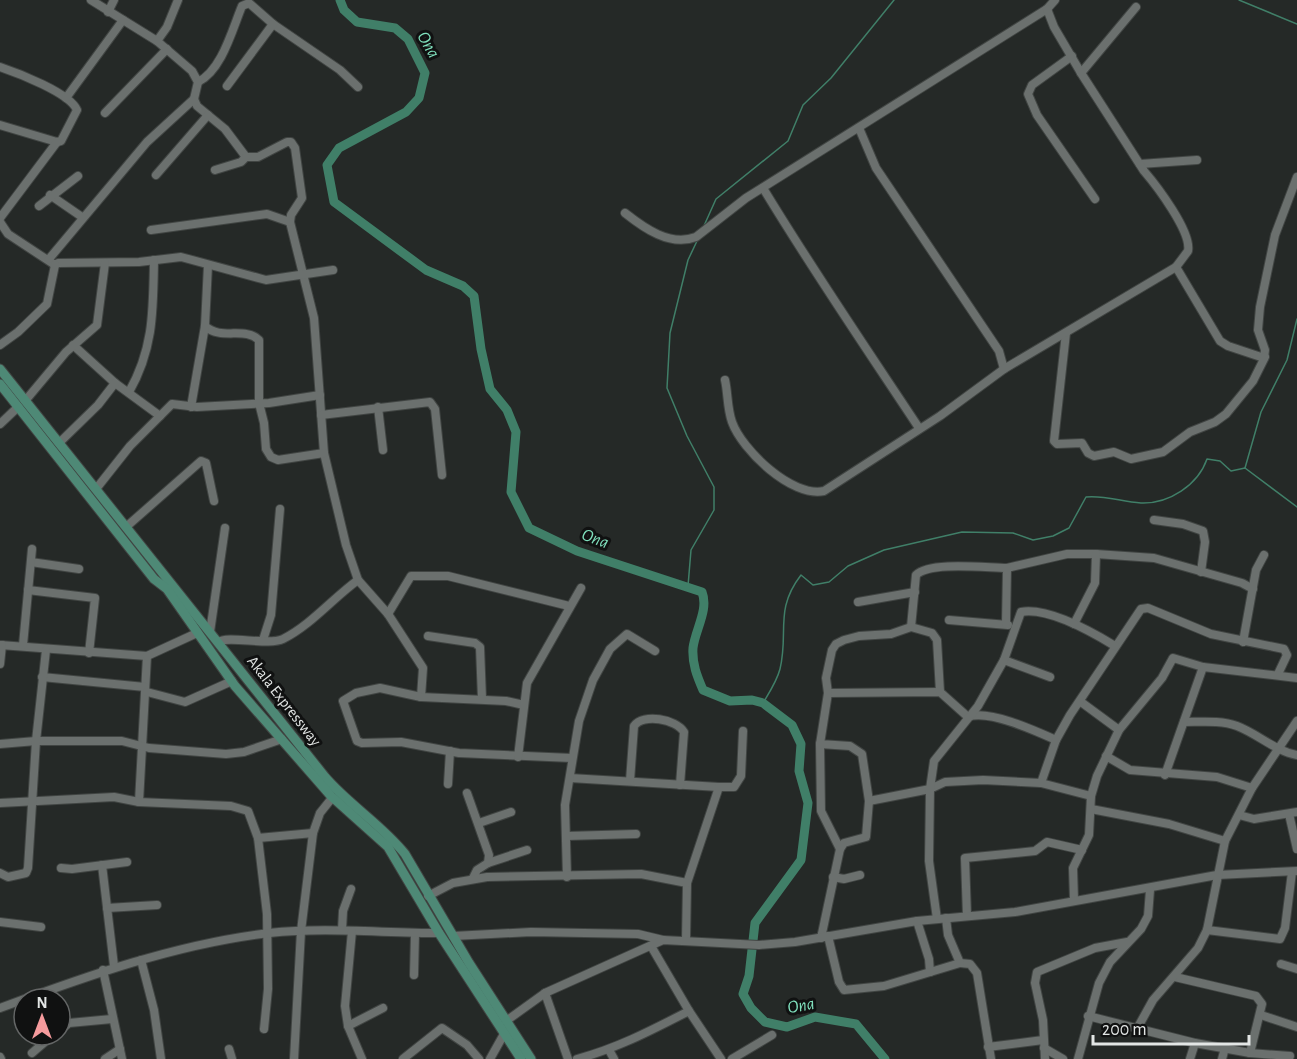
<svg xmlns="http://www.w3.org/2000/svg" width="1297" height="1059" font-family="'Alegreya Sans',sans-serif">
	<rect width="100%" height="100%" fill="#252927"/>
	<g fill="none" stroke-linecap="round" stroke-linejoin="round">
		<g stroke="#407f68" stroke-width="1.5">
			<path d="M1239 0 1297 24"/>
			<path d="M703 228 716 199 788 141 803 105 831 78 894 0"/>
			<path d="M1245 468 1261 412 1287 360 1297 319"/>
			<path d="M688 586 691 550 714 510V487L687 436 667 388 670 333 688 260 697 241"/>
			<path d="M763 703C769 693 777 681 780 669 789 632 774 610 801 575L813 585 829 582 848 566 884 550 962 532 1013 533 1033 540 1053 536 1069 528 1086 497C1105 495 1122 502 1141 503 1169 504 1198 485 1207 459L1220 461 1231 471 1245 468 1297 507"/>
		</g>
		<path stroke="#407f68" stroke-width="9" d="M340 0 344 10 357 22 395 28 408 39 425 73 419 98 406 112 339 148 327 165 334 202 426 270 463 286 474 296 481 349 490 389 507 410 516 432 511 492 529 528 577 551 702 592C709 610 695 630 693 648 692 664 697 676 703 690L730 701 752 700 763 703 792 725 801 744 799 771 808 803 801 860 755 923 749 976 743 994 751 1008 765 1022 787 1027 815 1017 856 1024 885 1059"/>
		<g stroke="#414543" stroke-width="10">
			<g id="minor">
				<path d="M108 12 114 0"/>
				<path d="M157 41 167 27 178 0"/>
				<path d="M1072 56 1032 85 1028 94 1037 115 1095 199"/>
				<path d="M0 67C18 73 70 93 77 110L61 141 57 142 0 125"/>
				<path d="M1081 73 1136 7"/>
				<path d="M198 82C222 70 232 30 242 6L249 3 273 24 340 70 358 87"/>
				<path d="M227 86 273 24"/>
				<path d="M66 98 123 20"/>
				<path d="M194 99 197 106 225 129 246 157H258L287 142H291L295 148 302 198 291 215 290 222 314 318 324 453 346 545 358 580 388 614 423 668 421 697"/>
				<path d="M105 113 167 49"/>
				<path d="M859 128 876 168 999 351 1004 369"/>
				<path d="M1140 164 1197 160"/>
				<path d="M215 170 241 162 246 157"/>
				<path d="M156 175 208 115"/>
				<path d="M763 188C812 269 866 348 919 428"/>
				<path d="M50 195 82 217"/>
				<path d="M39 206 78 176"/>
				<path d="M625 213C644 228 670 247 696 237L746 198 1047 9 1055 0"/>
				<path d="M0 218 57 142"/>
				<path d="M0 222 8 234 55 265 58 263 139 262 181 257 266 280 333 270"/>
				<path d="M151 230 267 214 290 222"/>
				<path d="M49 259 147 142 194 99 198 82 192 71 157 41 91 0"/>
				<path d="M1176 267 1220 341 1228 346 1264 358 1265 350 1258 330 1260 307 1275 235 1297 177"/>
				<path d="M205 326C221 341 245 326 259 340V403L264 423 266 449 271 457 278 460 324 453"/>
				<path d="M1066 333 1054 441 1057 444 1082 443 1088 453 1094 456 1114 452 1131 459 1163 452 1190 432 1215 422 1226 414 1253 381 1265 357"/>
				<path d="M0 345 18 332 47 304 55 265"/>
				<path d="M73 345 115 383 160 416"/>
				<path d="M725 380C728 393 727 408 732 422 742 450 792 498 824 491L940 416 1004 369 1176 267 1188 251C1192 232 1156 185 1144 171L1081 73 1054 27 1047 9"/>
				<path d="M129 392C154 348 153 310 154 260"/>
				<path d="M25 401 66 352 97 325 105 263"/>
				<path d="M191 407 205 326 208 265"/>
				<path d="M378 407 383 450"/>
				<path d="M321 415 430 402 435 409 442 475"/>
				<path d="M0 424 18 407"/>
				<path d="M59 443 98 405 115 383"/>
				<path d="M96 489 130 446 172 404 197 407 269 403 320 395"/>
				<path d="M1154 520 1183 524 1203 531 1205 542 1201 572"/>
				<path d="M126 527 201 461 206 463 214 501"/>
				<path d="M31 562 79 569"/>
				<path d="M1007 568 1067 554H1096L1154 558 1242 583 1253 589"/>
				<path d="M28 590 95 598 89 653"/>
				<path d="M858 602 915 592"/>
				<path d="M388 614 411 576H448L569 606"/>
				<path d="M949 620 1008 625"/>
				<path d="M1074 624 1095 583 1096 554"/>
				<path d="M911 627 916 575C930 561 987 568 1007 568L1006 624"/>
				<path d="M210 632 225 528"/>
				<path d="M428 636 475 643 480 647 482 699"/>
				<path d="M263 640 271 615 280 509"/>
				<path d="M219 642C227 635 269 646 283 639 311 625 333 598 358 580"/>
				<path d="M1243 642 1256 570 1264 555"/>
				<path d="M0 645 147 656 139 802"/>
				<path d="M23 645 32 549"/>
				<path d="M147 656 197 633"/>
				<path d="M1004 660 1050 677"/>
				<path d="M0 664 2 645"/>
				<path d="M42 677 145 687"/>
				<path d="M147 692 185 702 232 681"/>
				<path d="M828 693 940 692 968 717C988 709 1036 731 1056 740"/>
				<path d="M1081 702 1119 730"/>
				<path d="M524 705 506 701 421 697 380 688 356 693 343 701 357 741 362 743 401 742 459 753 572 758"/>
				<path d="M1184 722C1201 722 1221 720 1237 726 1258 734 1275 751 1297 755"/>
				<path d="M0 744 36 741H122L149 748 226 754 244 752 282 739"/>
				<path d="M820 744 821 811 840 849"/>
				<path d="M1106 756 1130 770 1217 777 1252 788"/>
				<path d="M518 757 527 683 581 588"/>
				<path d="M1165 775 1203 667"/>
				<path d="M570 778 719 787 687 883 686 940"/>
				<path d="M630 781 634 726C643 713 676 719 684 732L680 785"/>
				<path d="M1041 783 1056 740 1070 715 1141 609 1148 608 1211 634 1284 649 1287 655 1278 674"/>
				<path d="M448 784 450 751"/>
				<path d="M719 787H734L741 776 743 731"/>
				<path d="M467 793 489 855 488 863 477 870 473 878"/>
				<path d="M869 801 930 789 945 782 983 780 1041 783 1091 796"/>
				<path d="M0 803 114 797 139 802 231 806 248 811 258 838 267 914 268 989 264 1029"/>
				<path d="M1091 809 1169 824 1225 841"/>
				<path d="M1289 814 1297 849"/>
				<path d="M1239 815 1254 819 1297 812"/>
				<path d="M479 823 511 812"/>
				<path d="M313 833 320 813 332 798"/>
				<path d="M566 836 636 834"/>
				<path d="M258 838 313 833 301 931 294 1059"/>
				<path d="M488 863 527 850"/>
				<path d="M102 865 114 966"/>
				<path d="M61 868 72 869 127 862"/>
				<path d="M0 873 8 877 26 873 28 868 36 741 46 650"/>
				<path d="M567 877 565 805 579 721 593 680 610 649 627 634 655 651"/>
				<path d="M833 877 844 879 860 875"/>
				<path d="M428 896 453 883 487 877 641 874 687 883"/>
				<path d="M1074 900 1073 868 1089 835 1091 796 1097 776 1119 730 1162 678 1173 658 1203 667 1297 678"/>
				<path d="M107 908 157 905"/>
				<path d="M967 916 965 858 1035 851 1047 842 1082 850"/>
				<path d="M946 918 948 935 960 963 970 964 977 973 991 1059"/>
				<path d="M937 919 929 861 930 789 934 761 978 706 1004 660 1021 612C1048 607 1092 632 1115 646"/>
				<path d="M917 921 929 959 930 972"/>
				<path d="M0 922 41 927"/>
				<path d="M342 930 343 911 351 889"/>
				<path d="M1207 930 1280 939 1285 928 1292 872"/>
				<path d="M453 936 531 932 638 934 663 940"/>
				<path d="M828 936 839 982 844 990 884 986 960 963"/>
				<path d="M821 938 840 849 844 843 866 837 869 801 862 754 850 746 820 744 828 693 826 678 832 650 836 644 844 640 859 636 891 634 911 627 932 633 937 640 940 692"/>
				<path d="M651 946 689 1011 721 1059"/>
				<path d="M141 960 154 1010 161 1059"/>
				<path d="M1281 964 1297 969"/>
				<path d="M103 970 122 1059"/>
				<path d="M414 975 415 933"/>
				<path d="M545 993 568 1059"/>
				<path d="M0 1008C87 976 176 944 269 933 325 927 382 933 439 933"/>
				<path d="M1261 1015 1297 1027"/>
				<path d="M1088 1016 1195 1043 1250 1053 1262 1004 1256 996 1175 977"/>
				<path d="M506 1021 545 993 663 940 759 945 795 942 917 921 1015 912 1217 875 1297 871"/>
				<path d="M348 1026 345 1006 352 931"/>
				<path d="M1138 1027 1153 1000 1198 948 1207 930 1225 841 1252 788 1297 721"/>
				<path d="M60 1030 69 1023 112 1019"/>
				<path d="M988 1047 1043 1040"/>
				<path d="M1044 1048 1063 1059"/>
				<path d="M229 1049 232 1059"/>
				<path d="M609 1050 614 1059"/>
				<path d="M32 1053 53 1035"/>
				<path d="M1250 1053 1290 1056"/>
				<path d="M0 1057 1 1059"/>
				<path d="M105 1059 120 1049"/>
				<path d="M362 1059 348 1026 383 1008"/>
				<path d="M403 1059 442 1028 467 1045 479 1059"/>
				<path d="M490 1059 504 1034"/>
				<path d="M577 1059C618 1048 652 1030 689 1011"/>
				<path d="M732 1059 772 1035"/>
				<path d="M1045 1059 1043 1020 1035 983 1037 972 1095 948 1127 942"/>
				<path d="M1078 1059 1099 983 1110 962 1141 929 1148 916 1150 890"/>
				<path d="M1190 1059 1195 1043"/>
				<path d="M1222 1059 1225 1048"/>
			</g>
		</g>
		<g stroke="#414543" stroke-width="11">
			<g id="major">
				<path d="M0 369 325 777C349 805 382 825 405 854L469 963 531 1059"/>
				<path d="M0 384 154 579 167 589 235 686 331 796 388 847 439 933 521 1059"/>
			</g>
		</g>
		<use href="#minor" stroke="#6b706e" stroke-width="8"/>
		<use href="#major" stroke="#4e8976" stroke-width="9"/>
	</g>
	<g text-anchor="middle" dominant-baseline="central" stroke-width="6" stroke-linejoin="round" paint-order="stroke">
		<g font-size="16" fill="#e3e6e5" stroke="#101111">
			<text transform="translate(284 701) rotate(52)">Akala Expressway</text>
		</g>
		<g font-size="18" font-style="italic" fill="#7fdfbc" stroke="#101111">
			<text transform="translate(428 45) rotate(60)">Ona</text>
			<text transform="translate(595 539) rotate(20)">Ona</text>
			<text transform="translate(801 1006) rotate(-10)">Ona</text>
		</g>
	</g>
	<g transform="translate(42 1017)"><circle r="28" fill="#101111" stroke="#646666" stroke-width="1.5"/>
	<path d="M0-4.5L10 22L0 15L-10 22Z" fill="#f59b9d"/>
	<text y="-9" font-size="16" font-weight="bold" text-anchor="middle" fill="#e3e6e5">N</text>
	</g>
	<path d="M1093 1035v9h156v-9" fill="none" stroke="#e3e6e5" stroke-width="3"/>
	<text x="1102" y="1035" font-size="18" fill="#e3e6e5" stroke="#101111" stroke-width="4.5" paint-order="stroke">200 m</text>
</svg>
